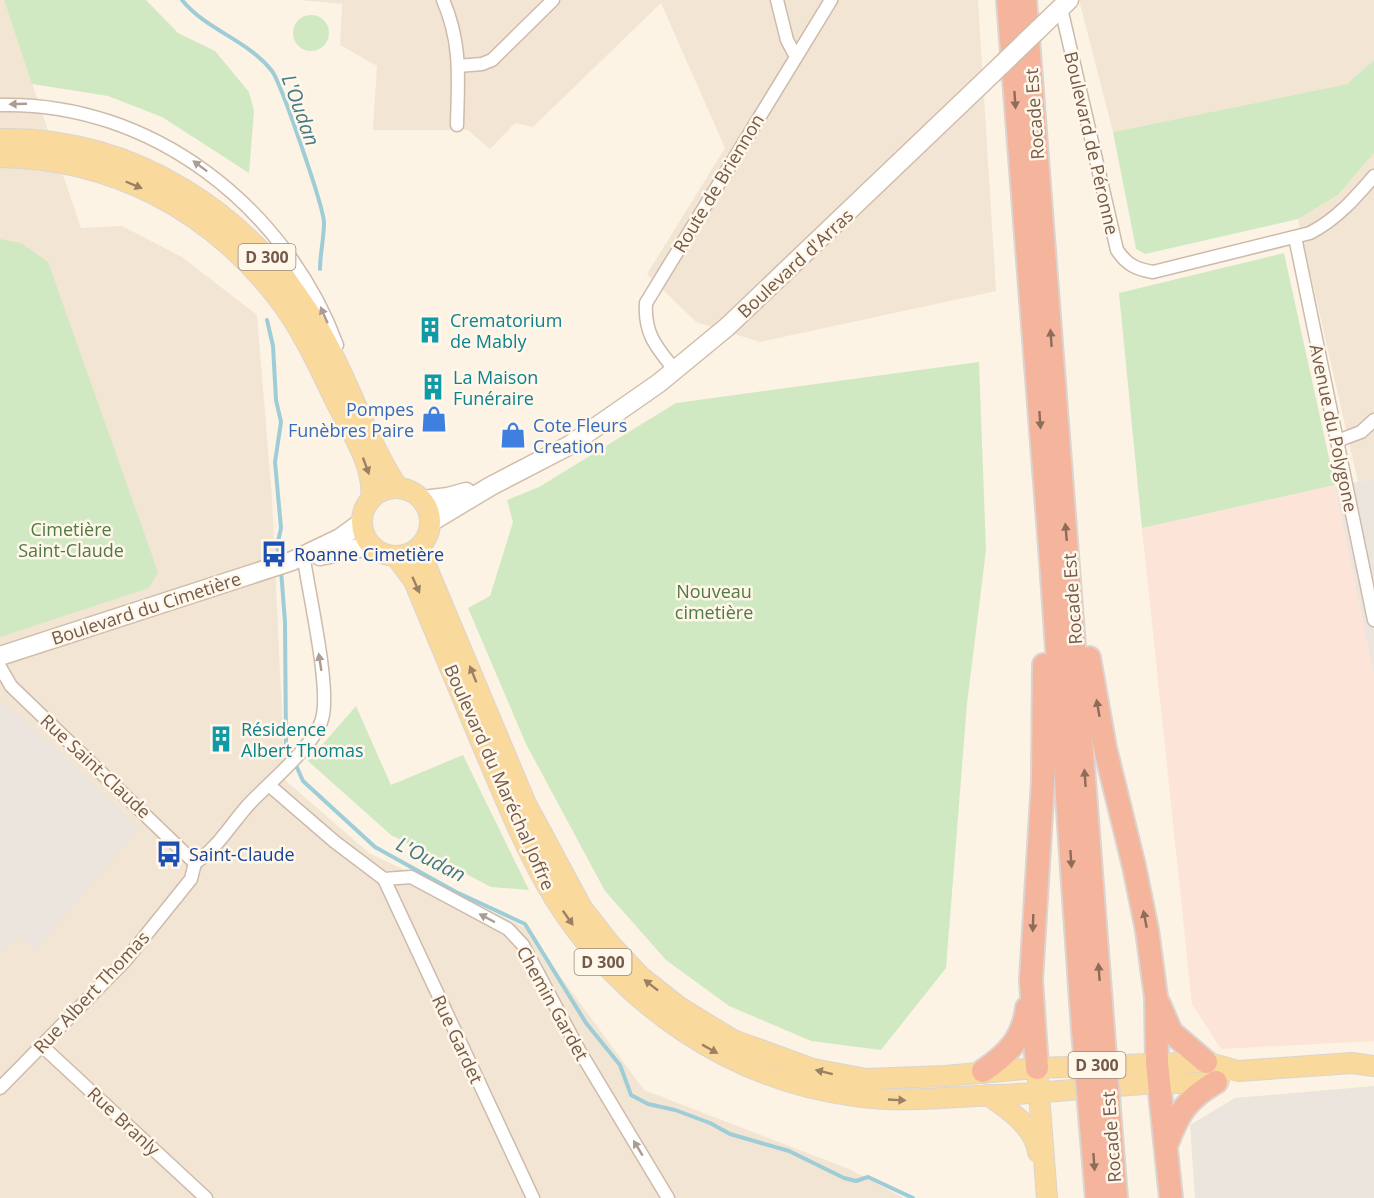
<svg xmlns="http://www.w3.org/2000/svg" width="1374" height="1198" font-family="'Open Sans',sans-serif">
	<rect width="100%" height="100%" fill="#fcf3e4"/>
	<g fill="#f3e5d3">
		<path d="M0 0H4L81 228 122 226 182 257 257 315 272 498 285 780 369 853 524 927 644 1090 849 1169 904 1198H0Z"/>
		<path d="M299 0H978L996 291 760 342 696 322 647 274 725 148 661 3 533 127 515 123 490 149 468 130H373L377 66 340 45 342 4Z"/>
		<path d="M1079 0H1374V60L1347 84 1113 132Z"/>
		<path d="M1374 153V479L1358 482 1298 219 1338 195Z"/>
	</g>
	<path fill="#fce4d8" d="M1335 485 1374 676V1041L1221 1049 1192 1004 1142 528Z"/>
	<g fill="#ece5de">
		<path d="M1374 479V676L1335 486Z"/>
		<path d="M0 701 19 715 139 827 36 950 21 936 0 951Z"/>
		<path d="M1374 1086V1198H1195L1190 1125 1235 1098Z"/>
	</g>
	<g fill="#d1e9c3">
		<path d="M4 0H146L178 33 215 51 249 92 254 111 249 173 162 117 108 96 32 84Z"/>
		<circle cx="311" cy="33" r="18"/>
		<path d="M1374 60V153L1338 195 1298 219 1145 254 1136 249 1113 132 1347 84Z"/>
		<path d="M0 239 21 243 48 262 158 572 149 588 0 637Z"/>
		<path d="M1284 253 1335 485 1142 528 1119 293Z"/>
		<path d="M979 362 986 550 967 704 946 968 881 1050 811 1041 729 1006 666 960 605 891 526 744 468 608 490 596 513 522 507 500 539 487 676 403Z"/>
		<path d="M356 706 391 785 463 755 529 890 491 887 391 835 308 761Z"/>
	</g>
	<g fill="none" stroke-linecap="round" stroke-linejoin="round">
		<g stroke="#9fcdd7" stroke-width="4">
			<path d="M182 0C206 30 248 40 272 71 281 83 324 208 324 223 324 238 320 254 320 269"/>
			<path d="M267 320 273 346 276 400 281 422 275 462 281 528 277 546 279 560"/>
			<path d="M281 570 285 622 286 744 292 756"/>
			<path d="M295 763 303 781 375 847 456 892 525 924 586 1023 620 1065 631 1095 648 1104 675 1110 710 1123 730 1134 789 1151 844 1178 856 1181 868 1177 913 1198"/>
		</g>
		<g stroke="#cdbbab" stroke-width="15">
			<g id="street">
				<path d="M443 0C462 44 458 79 457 125"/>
				<path d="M777 0 787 40 795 55"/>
				<path d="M1061 8 1117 250C1127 265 1136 269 1153 272L1310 233C1337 219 1355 198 1374 176"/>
				<path d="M458 66 482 64 492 60 553 0"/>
				<path d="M0 105C151 101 286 207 337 345"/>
				<path d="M1295 237 1374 620"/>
				<path d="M674 369C656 347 644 333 646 303L831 0"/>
				<path d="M1337 441 1361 432 1374 420"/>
				<path d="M0 667 11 686 195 863"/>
				<path d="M270 786 335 842 384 879 411 877 508 929 523 945 579 1050 668 1198"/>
				<path d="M195 863C218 848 232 822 251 802 270 782 315 745 322 719 331 689 309 595 304 559"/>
				<path d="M384 879 533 1198"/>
				<path d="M41 1045 206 1198"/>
				<path d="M0 1088 125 961 191 879 195 863"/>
			</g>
		</g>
		<g stroke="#d2bdab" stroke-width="21">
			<g id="secondary">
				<path d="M1047 21 1069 0"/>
				<path d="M423 500 448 497 466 492"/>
				<path d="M431 522 491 486 570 445 659 383 727 327 993 73"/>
				<path d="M320 556 364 547 374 548"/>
				<path d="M0 656 292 561 340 538 362 522"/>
			</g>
		</g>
		<g stroke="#dbd4d0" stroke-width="22">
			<g id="primary">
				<path d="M0 139C135 136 253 215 319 329 349 380 366 439 398 488"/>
				<path d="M0 157C113 159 209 209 278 298 302 329 319 367 336 402 350 430 375 466 371 499"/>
				<circle cx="396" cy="522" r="34"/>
				<path d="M419 549 526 804 582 908 610 944 641 977 679 1007 733 1040 813 1069 866 1079 945 1076 1037 1068 1206 1062 1238 1071 1352 1063 1374 1066"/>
				<path d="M396 557 414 581C436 635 459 688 481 742 504 795 525 850 555 899 622 1005 731 1080 855 1096 903 1103 949 1097 997 1095 1051 1093 1105 1086 1160 1083 1178 1082 1202 1086 1219 1080"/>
				<path d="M1038 1081 1047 1198"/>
				<path d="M988 1095C1008 1109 1034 1126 1038 1152"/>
			</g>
		</g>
		<g stroke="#dbd4d0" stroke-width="26">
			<g id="highway">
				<path d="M1008 0 1051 560 1083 1030"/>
				<path d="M1025 0 1103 1031"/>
				<path d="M1089 658 1105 748 1134 866 1147 930 1156 997 1157 1063 1171 1198"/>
				<path d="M1159 1004 1171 1032 1206 1062"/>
				<path d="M1037 1068 1031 980 1043 781 1044 665"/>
				<path d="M983 1071C1008 1054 1023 1039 1027 1008"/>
				<path d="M1110 1123 1116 1198"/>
				<path d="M1091 1126 1097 1198"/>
				<path d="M1167 1143C1179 1112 1187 1099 1216 1082"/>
			</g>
		</g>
		<use href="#street" stroke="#fff" stroke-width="12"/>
		<use href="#secondary" stroke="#fff" stroke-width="18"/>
		<use href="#primary" stroke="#fad99d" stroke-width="20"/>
		<use href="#highway" stroke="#f5b59c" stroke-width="22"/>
		<g stroke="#d2bdab" stroke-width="21" stroke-linecap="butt">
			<path id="secondary-bridge" d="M993 73 1047 21"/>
		</g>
		<g stroke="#dbd4d0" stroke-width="26" stroke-linecap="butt">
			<g id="highway-bridge">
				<path d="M1083 1030 1091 1126"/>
				<path d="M1103 1031 1110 1123"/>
			</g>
		</g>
		<use href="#secondary-bridge" stroke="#fff" stroke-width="18"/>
		<use href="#highway-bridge" stroke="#f5b59c" stroke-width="22"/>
	</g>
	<defs><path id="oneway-solid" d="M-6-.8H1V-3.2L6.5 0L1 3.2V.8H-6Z" transform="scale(1.5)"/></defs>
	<g fill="#8e6c5a">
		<use href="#oneway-solid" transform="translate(1015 100) rotate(86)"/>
		<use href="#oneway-solid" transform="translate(1051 338) rotate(-94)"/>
		<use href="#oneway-solid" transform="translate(1040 420) rotate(86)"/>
		<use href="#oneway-solid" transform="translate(1066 532) rotate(-95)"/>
		<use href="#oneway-solid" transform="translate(1098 708) rotate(-100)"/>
		<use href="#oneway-solid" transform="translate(1085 778) rotate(-94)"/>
		<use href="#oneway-solid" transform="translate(1071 859) rotate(86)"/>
		<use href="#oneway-solid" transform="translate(1145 919) rotate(-101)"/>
		<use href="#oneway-solid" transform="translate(1033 923) rotate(92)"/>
		<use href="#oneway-solid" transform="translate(1099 972) rotate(-94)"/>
		<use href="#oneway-solid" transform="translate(1094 1162) rotate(86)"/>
	</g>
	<g fill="#ac9c92">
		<use href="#oneway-solid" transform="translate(18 104) rotate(178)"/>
		<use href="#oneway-solid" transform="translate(200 166) rotate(-143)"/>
		<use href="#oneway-solid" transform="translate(324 315) rotate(-114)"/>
		<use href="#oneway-solid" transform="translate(320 662) rotate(-99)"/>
		<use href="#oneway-solid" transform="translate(487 918) rotate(-152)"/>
		<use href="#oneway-solid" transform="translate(638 1148) rotate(-121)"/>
	</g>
	<g fill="#9c8063">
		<use href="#oneway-solid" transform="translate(134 185) rotate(23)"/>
		<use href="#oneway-solid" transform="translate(366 466) rotate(70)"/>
		<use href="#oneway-solid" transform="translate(416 585) rotate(66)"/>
		<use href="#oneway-solid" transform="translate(473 674) rotate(-112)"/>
		<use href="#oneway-solid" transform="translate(568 918) rotate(55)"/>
		<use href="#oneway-solid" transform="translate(651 985) rotate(-142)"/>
		<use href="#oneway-solid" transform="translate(710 1049) rotate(29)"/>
		<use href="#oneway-solid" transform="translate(824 1072) rotate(-166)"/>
		<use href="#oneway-solid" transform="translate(897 1100) rotate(3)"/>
	</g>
	<defs>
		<g id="building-bare" transform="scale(2.07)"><path d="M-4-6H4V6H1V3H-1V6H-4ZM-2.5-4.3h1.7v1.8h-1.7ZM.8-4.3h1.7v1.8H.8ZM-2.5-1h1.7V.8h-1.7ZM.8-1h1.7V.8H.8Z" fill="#0f9aa8" stroke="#fff7ea" stroke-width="2.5" paint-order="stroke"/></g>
		<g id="shop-bare" transform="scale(2.07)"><path d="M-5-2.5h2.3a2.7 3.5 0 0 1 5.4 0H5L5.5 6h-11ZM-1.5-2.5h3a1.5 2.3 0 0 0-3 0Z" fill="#3f7fe0" stroke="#fff7ea" stroke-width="2.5" paint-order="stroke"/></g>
		<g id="bus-bare" transform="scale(2.07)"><path d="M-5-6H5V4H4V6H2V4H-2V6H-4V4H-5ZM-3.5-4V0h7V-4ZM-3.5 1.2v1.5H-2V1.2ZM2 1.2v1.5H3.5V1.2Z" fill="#1a4fb4" stroke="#fff7ea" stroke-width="2.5" paint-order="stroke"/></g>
	</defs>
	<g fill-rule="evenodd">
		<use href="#building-bare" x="430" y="330"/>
		<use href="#building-bare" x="433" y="387"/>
		<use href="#shop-bare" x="434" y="419"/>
		<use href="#shop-bare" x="513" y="435"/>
		<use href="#bus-bare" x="274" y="554"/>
		<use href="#building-bare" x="221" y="739"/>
		<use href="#bus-bare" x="169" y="854"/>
	</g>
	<g text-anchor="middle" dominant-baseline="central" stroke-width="5" stroke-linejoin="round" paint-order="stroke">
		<g fill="#fff7ea" stroke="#9e897a" stroke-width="1.5">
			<rect x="238.5" y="244" width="57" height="26" rx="4.5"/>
			<rect x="574.5" y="949" width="57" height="26" rx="4.5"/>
			<rect x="1068.5" y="1052" width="57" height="26" rx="4.5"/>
		</g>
		<g font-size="16" font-weight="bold" fill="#745a4a">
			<text x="267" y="257">D 300</text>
			<text x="603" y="962">D 300</text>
			<text x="1097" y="1065">D 300</text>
		</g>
		<g font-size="18" fill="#745a4a" stroke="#fff7ea">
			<text transform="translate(1034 114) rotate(-94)">Rocade Est</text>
			<text transform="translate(1092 143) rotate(77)">Boulevard de Péronne</text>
			<text transform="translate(718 183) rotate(-59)">Route de Briennon</text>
			<text transform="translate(795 263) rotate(-43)">Boulevard d'Arras</text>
			<text transform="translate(1334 428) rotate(78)">Avenue du Polygone</text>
			<text transform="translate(1072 599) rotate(-94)">Rocade Est</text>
			<text transform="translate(146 608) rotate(-18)">Boulevard du Cimetière</text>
			<text transform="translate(96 766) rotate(43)">Rue Saint-Claude</text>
			<text transform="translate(500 777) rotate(66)">Boulevard du Maréchal Joffre</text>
			<text transform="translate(91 992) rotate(-47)">Rue Albert Thomas</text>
			<text transform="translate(553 1003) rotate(61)">Chemin Gardet</text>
			<text transform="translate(458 1039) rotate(65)">Rue Gardet</text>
			<text transform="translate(124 1121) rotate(43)">Rue Branly</text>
			<text transform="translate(1111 1137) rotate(-94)">Rocade Est</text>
		</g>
		<g font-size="18" fill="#0d838f" stroke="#fff7ea" text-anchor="start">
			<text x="450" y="320">Crematorium<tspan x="450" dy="21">de Mably</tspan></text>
			<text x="453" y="377">La Maison<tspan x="453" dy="21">Funéraire</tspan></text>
			<text x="241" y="729">Résidence<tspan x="241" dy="21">Albert Thomas</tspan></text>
		</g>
		<g font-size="18" fill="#366cbe" stroke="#fff7ea" text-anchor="end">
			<text x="414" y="409">Pompes<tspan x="414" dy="21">Funèbres Paire</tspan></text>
			<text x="533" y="425" text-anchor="start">Cote Fleurs<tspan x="533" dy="21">Creation</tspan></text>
		</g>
		<g font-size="18" fill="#517a42" stroke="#fff7ea">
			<text x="71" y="529">Cimetière<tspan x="71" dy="21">Saint-Claude</tspan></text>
			<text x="714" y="591">Nouveau<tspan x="714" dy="21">cimetière</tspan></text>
		</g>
		<g font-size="18" fill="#164399" stroke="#fff7ea" text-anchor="start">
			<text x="294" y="554">Roanne Cimetière</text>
			<text x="189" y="854">Saint-Claude</text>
		</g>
		<g font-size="20" font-style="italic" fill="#447a87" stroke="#fff7ea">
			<text transform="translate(301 110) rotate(70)">L'Oudan</text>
			<text transform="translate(431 859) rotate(27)">L'Oudan</text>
		</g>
	</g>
</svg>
